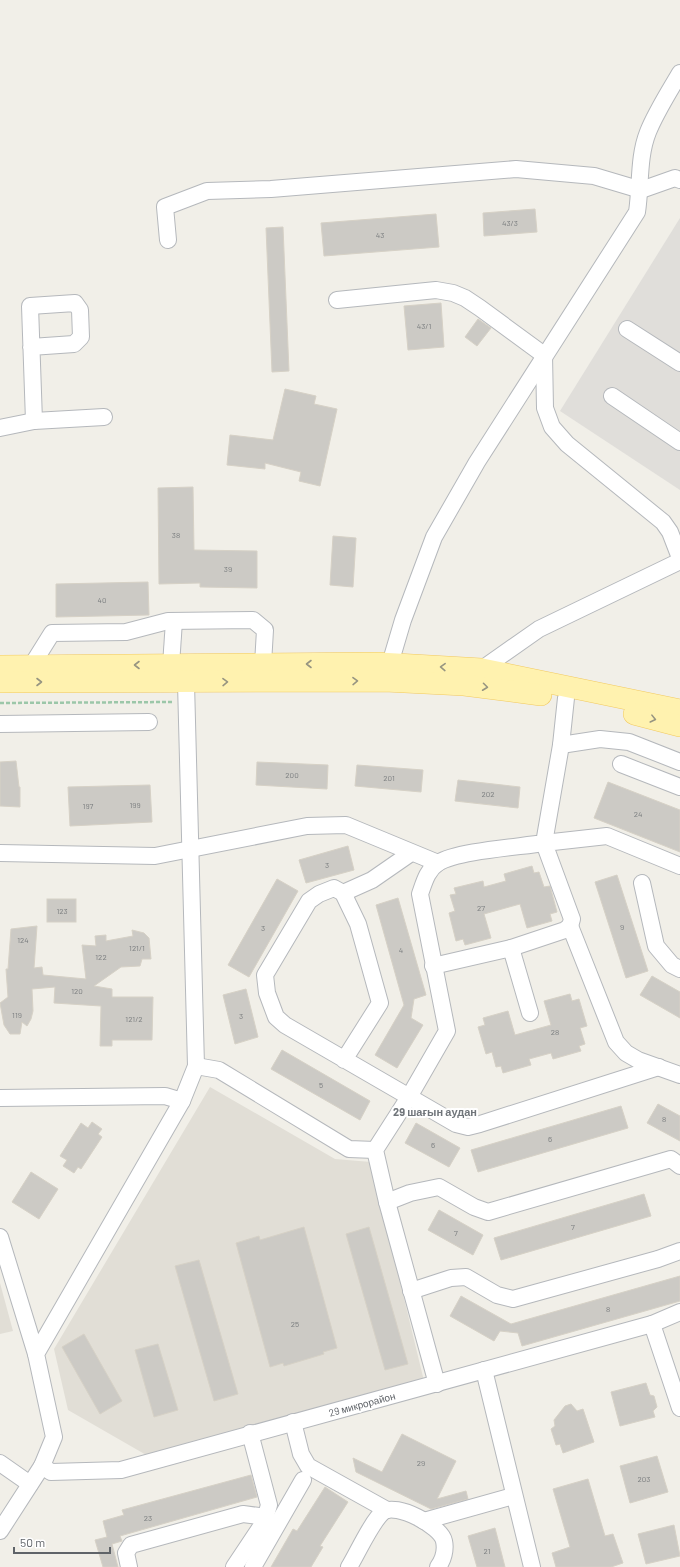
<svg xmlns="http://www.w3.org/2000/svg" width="680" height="1567" font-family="Barlow,sans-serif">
	<rect width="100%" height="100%" fill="#f1efe8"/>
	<path fill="#e0deda" d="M680 218V490L560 411Z"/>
	<g fill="#e1ded6">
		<path d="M210 1087 335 1159 371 1162 424 1381 148 1456 68 1410 54 1349Z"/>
		<path d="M0 1283 13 1331 0 1334Z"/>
	</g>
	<g fill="#cccac5" stroke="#d6d1c6">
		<path d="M535 209 537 232 484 236 483 213Z"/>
		<path d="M436 214 439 247 324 256 321 223Z"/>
		<path d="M283 227 289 371 272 372 266 228Z"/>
		<path d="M441 303 444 347 408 350 404 306Z"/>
		<path d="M478 319 491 328 477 346 465 337Z"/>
		<path d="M285 389 316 396 314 404 337 409 320 486 299 481 301 472 265 463V469L227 465 230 435 273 440Z"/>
		<path d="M193 487 194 550 257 551V588L200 587V583L159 584 158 488Z"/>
		<path d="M333 536 356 538 353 587 330 585Z"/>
		<path d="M148 582 149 615 56 617V584Z"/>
		<path d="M16 761 19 787H20V807L0 806V762Z"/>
		<path d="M257 762 328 765 327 789 256 785Z"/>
		<path d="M357 765 423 770 421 792 355 786Z"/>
		<path d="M458 780 520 787 518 808 455 801Z"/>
		<path d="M608 782 680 810V852L594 818Z"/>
		<path d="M150 785 152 822 70 826 68 787Z"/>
		<path d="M348 846 354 870 306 883 299 860Z"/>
		<path d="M532 866 534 873 539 872 544 887 550 886 557 912 550 914 552 921 527 928 520 904 484 914 491 938 465 945 463 939 456 941 449 913 455 911 450 895 456 894 454 888 483 881 484 887 506 881 504 874Z"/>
		<path d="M617 875 648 971 626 978 595 882Z"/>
		<path d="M277 879 298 891 249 977 228 965Z"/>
		<path d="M398 898 426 995 414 999 411 1018 423 1025 397 1068 375 1055 404 1005 376 905Z"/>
		<rect x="47" y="899" width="29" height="23"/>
		<path d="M37 926 34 968 42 967 43 975 86 979 82 945 96 946 95 936 106 935V941L133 936 132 930 144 933 149 938 151 959H142L140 966 121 967 94 986 112 989V997H153L152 1040H112V1046H100L101 1006 54 1003 55 987 32 989 33 1011 31 1019 27 1026 22 1022 20 1034H10L4 1025 0 1003 8 997 6 969H8L11 929Z"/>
		<path d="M652 976 680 992V1018L640 995Z"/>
		<path d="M246 989 258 1037 235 1044 223 995Z"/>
		<path d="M570 994 572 1001 579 999 587 1026 580 1028 585 1044 579 1046 581 1051 553 1059 551 1053 529 1059 531 1065 503 1073 501 1066 496 1067 492 1052 486 1054 478 1027 485 1025 483 1018 508 1011 515 1035 551 1025 544 1001Z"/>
		<path d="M282 1050 370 1101 360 1120 271 1069Z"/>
		<path d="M658 1104 680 1116V1141L647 1123Z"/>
		<path d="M621 1106 628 1128 478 1172 471 1150Z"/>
		<path d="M92 1122 102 1129 98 1134 102 1137 81 1169 78 1167 74 1173 63 1166 67 1160 60 1156 81 1123 88 1128Z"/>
		<path d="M416 1123 460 1148 449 1167 405 1143Z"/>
		<path d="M31 1172 58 1189 39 1219 12 1202Z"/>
		<path d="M644 1194 651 1216 501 1260 494 1238Z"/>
		<path d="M439 1210 483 1235 473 1255 428 1230Z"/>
		<path d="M304 1227 337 1348 323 1352 324 1354 284 1366 283 1363 270 1367 236 1243 259 1236 260 1240Z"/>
		<path d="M369 1227 408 1364 385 1370 346 1234Z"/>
		<path d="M199 1260 238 1394 214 1401 175 1266Z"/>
		<path d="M680 1276V1301L522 1346 518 1333 500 1331 494 1341 450 1316 461 1296 511 1324Z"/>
		<path d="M84 1334 122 1401 100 1414 62 1347Z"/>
		<path d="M158 1344 178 1410 154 1417 135 1350Z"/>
		<path d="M646 1383 650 1395 654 1396 657 1407 653 1411 655 1417 620 1426 611 1392Z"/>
		<path d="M571 1404 577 1411 583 1409 594 1442 563 1453 560 1444 556 1445 551 1429 555 1426 554 1420 565 1406Z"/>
		<path d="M402 1434 456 1461 437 1499 466 1491 468 1499 431 1509 356 1472 353 1458 382 1472Z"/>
		<path d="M657 1456 668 1492 630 1503 620 1466Z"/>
		<path d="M251 1475 257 1497 120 1536 122 1541 112 1544 118 1567H103L95 1540 107 1537 103 1521 124 1515 122 1510Z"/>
		<path d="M588 1479 605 1536 613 1534 623 1563 611 1567H556L552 1553 570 1547 553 1489Z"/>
		<path d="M325 1487 348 1502 320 1546 323 1547 311 1567H271L293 1529 297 1531Z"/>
		<path d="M674 1525 680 1556 646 1564 638 1534Z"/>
		<path d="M495 1528 505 1567H477L468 1536Z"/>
	</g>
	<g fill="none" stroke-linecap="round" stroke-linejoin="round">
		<g stroke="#b5b8bc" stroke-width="18">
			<g id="minor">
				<path d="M168 240 165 207 207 191 271 189 516 169 594 176 641 190 675 178 680 180"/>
				<path d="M337 300 436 290 453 293 465 298 480 308 544 355 545 408 552 427 567 444 663 522 670 532 680 558"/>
				<path d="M627 329 680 363"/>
				<path d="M31 347 74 344 81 337 80 310 75 303 30 306 34 421"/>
				<path d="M612 396 680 442"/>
				<path d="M0 428 34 421 104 417"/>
				<path d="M32 665 52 633 126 632 168 621 253 620 265 630 263 664"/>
				<path d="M171 665 174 621"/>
				<path d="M482 669 539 629 680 561"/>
				<path d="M387 674 403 620 434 537 477 462 637 212C641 186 638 157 648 132 656 112 669 92 680 73"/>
				<path d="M0 724 149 722"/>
				<path d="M561 745 600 739 629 742 680 762"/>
				<path d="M621 764 680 787"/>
				<path d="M0 853 155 856 307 826 346 825 438 863"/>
				<path d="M642 883 656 946 672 965 680 969"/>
				<path d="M343 893 372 880 411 853"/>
				<path d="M570 926 616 1042 626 1053 638 1060 680 1075"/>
				<path d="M511 948 565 930 570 926 572 919 544 843 607 836 680 866"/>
				<path d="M433 966 511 948 530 1013"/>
				<path d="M344 1060 380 1003 358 924 343 893 334 888 319 894 309 901 265 975 267 993 276 1017 285 1025 456 1124 468 1127 480 1124 659 1067"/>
				<path d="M196 1066 219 1070 349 1149 375 1150"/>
				<path d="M0 1098 165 1096 182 1101"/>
				<path d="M387 1202 410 1193 439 1187 474 1207 488 1212 671 1159 680 1166"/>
				<path d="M0 1237 36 1354"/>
				<path d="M411 1291 451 1278 466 1277 497 1295 513 1299 658 1259 680 1251"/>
				<path d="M652 1324 680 1408"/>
				<path d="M484 1370 532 1567"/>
				<path d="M437 1384 387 1202 375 1150 409 1097 447 1031 420 894C424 883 427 870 438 863 457 851 519 847 544 843L561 745 566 698"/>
				<path d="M293 1422 301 1454 308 1466 387 1510"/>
				<path d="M0 1463 30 1484"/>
				<path d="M42 1466 51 1472 121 1470 652 1324 680 1312"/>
				<path d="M424 1521 513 1496"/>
				<path d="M0 1531 42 1466 54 1437 36 1354 182 1101 196 1066 186 683"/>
				<path d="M129 1567 126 1553 131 1545 243 1514 266 1517"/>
				<path d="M234 1567 264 1522 269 1505 250 1433"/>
				<path d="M253 1567 303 1480"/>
				<path d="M349 1567C357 1554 372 1521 383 1512 396 1502 441 1526 444 1541 446 1550 443 1560 438 1567"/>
			</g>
		</g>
		<g stroke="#f2c960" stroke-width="22">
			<g id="major">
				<path d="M0 666 379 663 482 669 680 710"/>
				<path d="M0 682 385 681 464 685 541 695"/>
				<path d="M634 714 680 726"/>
			</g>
		</g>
		<path stroke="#9cc7a9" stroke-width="2.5" stroke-dasharray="4 2" stroke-linecap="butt" d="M0 703 173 702"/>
		<use href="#minor" stroke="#fff" stroke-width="16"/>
		<use href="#major" stroke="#fff2af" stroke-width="21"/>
	</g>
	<defs><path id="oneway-chevron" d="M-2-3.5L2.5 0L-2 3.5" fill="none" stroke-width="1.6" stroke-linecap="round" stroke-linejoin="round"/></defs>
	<g stroke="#979581">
		<use href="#oneway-chevron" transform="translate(309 664) rotate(180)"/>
		<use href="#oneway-chevron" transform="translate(137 665) rotate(180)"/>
		<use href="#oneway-chevron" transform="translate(443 667) rotate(-178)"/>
		<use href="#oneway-chevron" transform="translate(355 681) rotate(-1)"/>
		<use href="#oneway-chevron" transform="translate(39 682)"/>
		<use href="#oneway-chevron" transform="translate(225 682) rotate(-1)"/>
		<use href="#oneway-chevron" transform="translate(485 687) rotate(7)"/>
		<use href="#oneway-chevron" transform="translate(653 719) rotate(14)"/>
	</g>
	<g text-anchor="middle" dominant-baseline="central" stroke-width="4" stroke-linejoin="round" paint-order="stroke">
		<g font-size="8" fill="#7a7d7f">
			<text x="510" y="223">43/3</text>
			<text x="380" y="235">43</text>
			<text x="424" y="326">43/1</text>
			<text x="176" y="535">38</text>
			<text x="228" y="569">39</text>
			<text x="102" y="600">40</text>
			<text x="292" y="775">200</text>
			<text x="389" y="778">201</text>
			<text x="488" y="794">202</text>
			<text x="135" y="805">199</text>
			<text x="88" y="806">197</text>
			<text x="638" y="814">24</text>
			<text x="327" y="865">3</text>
			<text x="481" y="908">27</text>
			<text x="62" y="911">123</text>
			<text x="622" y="927">9</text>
			<text x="263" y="928">3</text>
			<text x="23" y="940">124</text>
			<text x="137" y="948">121/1</text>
			<text x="401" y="950">4</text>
			<text x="101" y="957">122</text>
			<text x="77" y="991">120</text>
			<text x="17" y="1015">119</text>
			<text x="241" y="1016">3</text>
			<text x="134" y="1019">121/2</text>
			<text x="555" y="1032">28</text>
			<text x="321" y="1085">5</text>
			<text x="664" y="1119">8</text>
			<text x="550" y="1139">6</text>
			<text x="433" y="1145">6</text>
			<text x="573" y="1227">7</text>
			<text x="456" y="1233">7</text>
			<text x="608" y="1309">8</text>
			<text x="295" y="1324">25</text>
			<text x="421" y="1463">29</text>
			<text x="644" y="1479">203</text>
			<text x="148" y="1518">23</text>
			<text x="487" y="1551">21</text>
		</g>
		<g font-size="10" fill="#5f6368" stroke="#fff">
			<text transform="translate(362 1404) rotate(-15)">29 микрорайон</text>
		</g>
		<g font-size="11" font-weight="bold" fill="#70757a" stroke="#fff">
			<text x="435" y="1111">29 шағын аудан</text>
		</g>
	</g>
	<path d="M14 1547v6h96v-6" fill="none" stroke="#5f6368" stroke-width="2"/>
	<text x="20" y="1547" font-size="12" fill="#5f6368" stroke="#ffffff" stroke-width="3" paint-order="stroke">50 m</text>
</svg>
